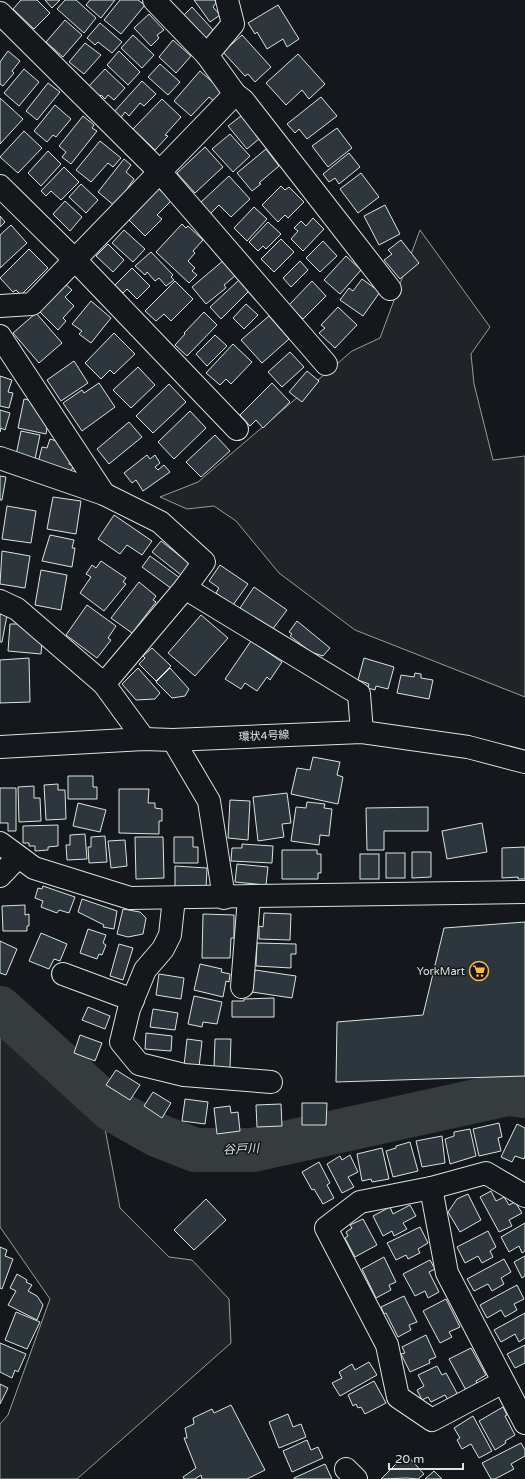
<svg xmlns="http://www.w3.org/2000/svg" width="525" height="1479" font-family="'Varela Round','Noto Sans JP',sans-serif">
	<rect width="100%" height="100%" fill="#14181c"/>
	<g fill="#202428" stroke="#939e99">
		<path d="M420 230 490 327 471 354 474 384 493 460 525 456V697L355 630 279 573 236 521 214 506 187 509 160 497 198 482 352 351 380 338Z"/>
		<path d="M0 1023 103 1118 120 1208 169 1257 192 1260 229 1299 231 1343 77 1479H0V1424L8 1415 50 1299 0 1227Z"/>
	</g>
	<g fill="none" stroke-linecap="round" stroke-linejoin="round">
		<path stroke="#363b3e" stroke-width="44" d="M0 1008 111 1109 157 1135 195 1150H253L508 1094 525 1096"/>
	</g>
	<g fill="#2c363c" stroke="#d8e6dc">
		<path d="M21 0H37L50 13 34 29 13 9Z"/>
		<path d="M45 0H60L52 8Z"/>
		<path d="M65 0H76L96 18 84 33 57 9Z"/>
		<path d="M90 0H115L101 18 86 5Z"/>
		<path d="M120 0H138L145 5 121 34 104 20Z"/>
		<path d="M194 0H215L216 3 213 7 220 15 210 22Z"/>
		<path d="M278 5 299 39 287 47 283 39 267 49 257 32 255 34 248 23Z"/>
		<path d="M192 7 214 31 204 41 182 17Z"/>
		<path d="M149 14 164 30 157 35 159 38 151 46 134 28Z"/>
		<path d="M65 20 82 35 63 57 46 42Z"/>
		<path d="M100 23 122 42 112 53 98 42 95 45 87 38Z"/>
		<path d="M133 35 154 55 142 68 121 48Z"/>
		<path d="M242 35 271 67 255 82 248 74 245 76 223 52Z"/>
		<path d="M173 40 191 56 176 73 159 57Z"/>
		<path d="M85 43 101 55 84 74 69 62Z"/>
		<path d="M8 51 20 61 12 71 14 73 3 86 0 84V62Z"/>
		<path d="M119 51 140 72 128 85 107 65Z"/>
		<path d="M298 54 325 84 309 99 302 90 286 105 266 83Z"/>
		<path d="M160 64 180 82 168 95 148 77Z"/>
		<path d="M24 69 39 82 19 106 4 93Z"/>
		<path d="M105 69 125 88 114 100 108 95 105 99 101 95 99 97 88 87Z"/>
		<path d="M200 71 224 92 215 102 209 97 191 116 174 101Z"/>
		<path d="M142 81 156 94 144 106 140 103 129 116 125 112 120 119 113 113Z"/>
		<path d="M48 83 60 92 37 120 26 111Z"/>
		<path d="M321 97 337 116 307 139 299 129 295 133 287 124Z"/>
		<path d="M0 98 23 119 0 144Z"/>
		<path d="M162 99 181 117 165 135 168 136 155 150 133 129Z"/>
		<path d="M55 105 71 119 56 137 53 135 47 142 34 131Z"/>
		<path d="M83 116 94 125 92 128 97 131 71 164 62 157 66 152 59 146Z"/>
		<path d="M241 116 260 138 247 149 228 126Z"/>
		<path d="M337 128 352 148 328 167 312 146Z"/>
		<path d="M24 131 42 148 18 173 0 157Z"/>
		<path d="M230 134 250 156 233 172 212 149Z"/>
		<path d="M100 141 121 158 113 167 108 163 91 182 76 170Z"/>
		<path d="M205 147 223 167 195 193 177 173Z"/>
		<path d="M266 149 279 166 259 183 261 184 252 191 237 173Z"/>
		<path d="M48 151 61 164 41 186 28 173Z"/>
		<path d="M349 153 360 167 339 184 335 178 329 182 323 174Z"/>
		<path d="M124 159 131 165 126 172 134 179 122 196 116 207 98 192Z"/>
		<path d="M64 167 79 182 61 200 51 191 46 196 41 191Z"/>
		<path d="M361 173 379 197 358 213 340 189Z"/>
		<path d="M229 176 250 199 231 217 219 205 210 214 200 203Z"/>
		<path d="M81 184 98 200 86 213 69 197Z"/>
		<path d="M281 186 285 190 289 187 304 202 288 218 285 215 278 222 262 205Z"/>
		<path d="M159 189 171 201 157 215 162 219 145 236 128 219Z"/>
		<path d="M65 201 82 217 70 231 53 214Z"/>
		<path d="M385 205 400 234 379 245 364 216Z"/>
		<path d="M254 207 267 219 247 241 234 228Z"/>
		<path d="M0 216 5 222 0 227Z"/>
		<path d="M313 218 324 229 303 251 291 239 298 231 294 228 301 221 306 226Z"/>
		<path d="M268 222 281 234 266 249 263 246 258 251 249 242Z"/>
		<path d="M182 224 186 228 188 226 203 240 193 251 195 253 188 261 195 268 192 271 197 275 189 283 156 252Z"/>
		<path d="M11 225 27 243 0 268V235Z"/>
		<path d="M124 230 145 249 133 262 112 243Z"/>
		<path d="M281 239 294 252 274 272 261 259Z"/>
		<path d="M401 240 419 263 400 279 384 260 392 254 388 250Z"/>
		<path d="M323 241 337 256 320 272 306 258Z"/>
		<path d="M108 244 124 260 113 272 96 256Z"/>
		<path d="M29 249 48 268 21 295 16 290 13 292 0 278Z"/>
		<path d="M151 252 173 275 171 277 174 280 166 286 159 278 155 281 147 272 145 275 135 266Z"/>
		<path d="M346 256 361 270 340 294 324 280Z"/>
		<path d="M224 260 236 275 224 285 226 288 206 304 192 287Z"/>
		<path d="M300 261 308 270 291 287 283 278Z"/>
		<path d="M132 268 150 286 137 299 127 289 123 293 115 285Z"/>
		<path d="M362 279 380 292 363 316 340 300 349 288 353 291Z"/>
		<path d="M239 280 249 291 221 319 210 307Z"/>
		<path d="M175 281 193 299 171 321 164 314 156 321 145 311Z"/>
		<path d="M312 281 326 296 303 319 289 305Z"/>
		<path d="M65 284 72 290 65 297 74 306 63 318 66 321 58 330 39 311Z"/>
		<path d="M91 301 111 318 91 343 79 334 82 331 72 324Z"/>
		<path d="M246 304 258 315 244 329 233 318Z"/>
		<path d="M338 307 357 325 335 348 319 333 325 328 321 325Z"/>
		<path d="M204 312 217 325 187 356 175 345 185 334 184 333Z"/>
		<path d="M36 313 62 343 39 363 13 333Z"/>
		<path d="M269 316 289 339 262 363 241 340Z"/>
		<path d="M114 333 135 354 114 374 110 370 101 379 85 363Z"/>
		<path d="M215 335 227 346 207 366 196 354Z"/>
		<path d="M233 344 252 362 231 384 226 379 220 385 206 373Z"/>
		<path d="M290 352 304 367 282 387 268 372Z"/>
		<path d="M74 361 88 383 61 401 47 380Z"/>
		<path d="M138 367 155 385 131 408 113 390Z"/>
		<path d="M307 371 319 381 302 402 289 392Z"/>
		<path d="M0 376 12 380 8 392 13 393 9 408 0 406Z"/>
		<path d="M99 383 115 407 82 431 63 403 82 390 84 393Z"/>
		<path d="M272 383 290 402 263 428 256 420 250 426 240 415Z"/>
		<path d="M169 384 186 402 153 433 136 416Z"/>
		<path d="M24 399 33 401 32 406 39 407 43 413 42 420 48 422 46 434 18 428Z"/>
		<path d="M0 410 10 413 5 430 1 428 0 432Z"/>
		<path d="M190 411 206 428 174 459 158 442Z"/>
		<path d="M129 422 142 437 109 464 97 449Z"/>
		<path d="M21 431 40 435 35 459 16 455Z"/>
		<path d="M215 435 230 451 201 477 186 462Z"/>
		<path d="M50 439 66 444 64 454 71 456 69 464 73 466 71 472 38 463 42 447 47 448Z"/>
		<path d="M147 455 150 459 155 455 160 463 155 467 158 470 164 465 170 472 143 491 136 480 132 483 124 473Z"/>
		<path d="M0 476 6 477 2 500H0Z"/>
		<path d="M53 497 81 501 76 534 47 529Z"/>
		<path d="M7 506 36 511 31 543 2 539Z"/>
		<path d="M114 515 152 541 142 555 127 545 120 554 98 539Z"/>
		<path d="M50 535 74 540 72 548H75L72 567 42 561Z"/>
		<path d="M161 541 190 564 181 575 152 552Z"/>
		<path d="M2 551 30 556 25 588 0 584Z"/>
		<path d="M150 556 180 578 172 589 142 567Z"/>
		<path d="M101 561 126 578 123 582 126 584 104 611 80 593 91 577 86 574 92 565 96 568Z"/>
		<path d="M220 565 248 584 233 605 216 593 219 588 209 581Z"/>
		<path d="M41 570 67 575 61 610 35 605Z"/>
		<path d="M139 582 156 596 153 600 156 602 132 633 111 618Z"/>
		<path d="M254 587 287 610 272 630 240 608Z"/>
		<path d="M87 605 116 626 108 638 111 640 97 658 66 635Z"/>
		<path d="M0 614 7 615 2 642H0Z"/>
		<path d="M201 615 228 638 195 676 168 653Z"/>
		<path d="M297 621 330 648 323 656 311 652 290 636 292 634 289 632Z"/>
		<path d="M10 624H22L42 641 41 654 8 651Z"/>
		<path d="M251 641 282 662 270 680 267 677 257 691 245 683 241 689 225 679Z"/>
		<path d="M152 648 171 666 156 681 139 664 145 658 143 656Z"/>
		<path d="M29 658 30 702 0 703V660Z"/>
		<path d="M364 658 394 667 388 689 376 686 375 690 368 688 369 684 358 680Z"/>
		<path d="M138 668 160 693 155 699 136 700 122 684Z"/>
		<path d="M170 668 189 689 185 696 172 698 156 682Z"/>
		<path d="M415 673 421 674V678L433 680 429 699 397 693 401 675 414 677Z"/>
		<path d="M313 757 340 762 337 775 343 777 338 804 291 794 297 768 310 770Z"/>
		<path d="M68 776H93V787H97V799H68Z"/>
		<path d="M58 784V790H65L66 819 46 820 44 785Z"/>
		<path d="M34 786V798H40L41 821 19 822 18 787Z"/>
		<path d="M0 788H16V831H8V823H0Z"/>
		<path d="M119 789H149L148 803H155V808L162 809V821H159V834L119 833Z"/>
		<path d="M287 793 291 823 282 824 284 837 258 841 253 797Z"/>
		<path d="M230 800 250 801 248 840 228 838Z"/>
		<path d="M307 802 325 804 324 808 332 809 329 836 320 835 319 845 291 841 296 807 306 808Z"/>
		<path d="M78 803 106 810 100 832 73 826Z"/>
		<path d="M428 807V831H384V850H367L366 808Z"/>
		<path d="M482 823 487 852 447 859 442 831Z"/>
		<path d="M58 825V846L48 847V850L35 851V846H29V843H23V826Z"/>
		<path d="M85 834 87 859 67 860 66 845H70V835Z"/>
		<path d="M105 836 107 862 89 863 88 847H91V837Z"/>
		<path d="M135 837H163L164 878 136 879Z"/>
		<path d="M174 837H193V847H198V863H174Z"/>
		<path d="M125 840 127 866 111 868 108 841Z"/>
		<path d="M242 844 273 846 272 863 231 861 232 848H242Z"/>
		<path d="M525 847V879H518V877L502 878V848Z"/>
		<path d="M282 850H317V854H321V873H318V879H282Z"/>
		<path d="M412 852H431V877L412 878Z"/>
		<rect x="386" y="853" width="19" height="25"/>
		<rect x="360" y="854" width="19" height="25"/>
		<path d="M237 864 268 867 266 885 235 882Z"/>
		<path d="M175 866 207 868 206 888H175Z"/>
		<path d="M43 886 75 897 69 913 59 910 57 913 41 907 43 901 35 898 38 888 42 889Z"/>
		<path d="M82 899 117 911 114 929 103 927 104 925 78 912Z"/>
		<path d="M25 905V915L29 914V926H27V931H3L2 906Z"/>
		<path d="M123 909 140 912 146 918 143 934 128 937 117 934Z"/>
		<path d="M264 913 291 914 290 940 259 939V926L263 927Z"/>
		<path d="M203 914 234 915V938H231L230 958H202Z"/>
		<path d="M525 922V1076L336 1082 337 1022 423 1015 444 928Z"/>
		<path d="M88 929 106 935 103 943 106 945 102 955 99 954 97 959 80 953Z"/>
		<path d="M41 933 67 944 60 961 54 959 49 969 29 961Z"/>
		<path d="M0 941 17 949 6 975 0 973Z"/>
		<path d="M257 943 296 944V954H291V968L256 966Z"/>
		<path d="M119 944 133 948 123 980 110 976Z"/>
		<path d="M200 964 222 969 221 972 230 974 229 982 226 981 223 997 194 990Z"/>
		<path d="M255 970 296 976 292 998 252 992Z"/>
		<path d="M159 974 184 978 181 999 156 995Z"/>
		<path d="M194 996 222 1002 217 1024 203 1022 202 1027 188 1024Z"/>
		<path d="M274 998V1017H232V1001H244V999Z"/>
		<path d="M88 1007 110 1016 105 1029 82 1020Z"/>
		<path d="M153 1009 178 1013 175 1030 150 1027Z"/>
		<path d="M146 1033 172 1036 171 1051 145 1049Z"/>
		<path d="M80 1035 102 1043 95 1061 74 1053Z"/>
		<path d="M187 1039 202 1041 199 1067 184 1066Z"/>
		<path d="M215 1039H231L230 1068H214Z"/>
		<path d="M116 1070 140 1085 130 1100 106 1085Z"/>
		<path d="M153 1092 171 1103 162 1118 144 1106Z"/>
		<path d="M185 1099 208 1102 205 1124 182 1121Z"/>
		<path d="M302 1103H327L326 1125H302Z"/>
		<path d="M281 1104 282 1126 257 1127 256 1105Z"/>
		<path d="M230 1106 231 1113 238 1112 240 1131 217 1134 214 1108Z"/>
		<path d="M499 1123 502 1137 498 1138 501 1151 479 1156 473 1129Z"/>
		<path d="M517 1124 525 1128V1156L524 1159 515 1156 512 1162 501 1157Z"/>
		<path d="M470 1129 476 1156 450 1164 445 1139 454 1136V1132Z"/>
		<path d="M442 1136 445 1163 422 1167 416 1141Z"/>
		<path d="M410 1142 418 1171 393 1177 386 1151 396 1148V1146Z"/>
		<path d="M382 1148 389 1179 372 1182 371 1179 362 1181 357 1154Z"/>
		<path d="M350 1155 358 1172 348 1177 354 1187 342 1193 327 1164 340 1156 342 1160Z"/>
		<path d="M319 1162 330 1183 327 1185 334 1198 323 1204 314 1189 312 1190 302 1172Z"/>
		<path d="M491 1191 496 1201 504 1197 509 1205 515 1202 522 1213 509 1220 512 1226 499 1232 480 1197Z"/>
		<path d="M468 1194 481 1220 460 1232 448 1212 457 1199Z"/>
		<path d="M206 1199 226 1220 194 1250 174 1230Z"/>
		<path d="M410 1205 416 1216 403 1223 407 1229 394 1236 392 1231 383 1236 373 1216 390 1207 393 1214Z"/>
		<path d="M363 1219 377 1245 355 1257 345 1238 348 1236 346 1232 352 1228 350 1225Z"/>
		<path d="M525 1223V1251L522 1253 519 1246 509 1252 501 1237Z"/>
		<path d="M420 1227 428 1243 418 1249 420 1253 408 1259 406 1255 396 1260 387 1243Z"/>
		<path d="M488 1231 496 1247 490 1251 493 1257 482 1263 478 1256 465 1263 457 1247Z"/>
		<path d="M0 1247 7 1250 5 1256 13 1259 2 1289 0 1288Z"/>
		<path d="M525 1256V1276L522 1278 514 1262Z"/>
		<path d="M384 1257 396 1282 389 1285 391 1290 376 1298 362 1269Z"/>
		<path d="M504 1259 511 1272 501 1278 504 1284 492 1291 488 1284 474 1291 467 1279Z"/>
		<path d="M430 1260 435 1269 429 1272 439 1292 428 1298 425 1291 415 1296 403 1274Z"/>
		<path d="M17 1274 27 1280 26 1282 32 1285 28 1291 37 1296 43 1305 37 1320 8 1305 16 1291 10 1288Z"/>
		<path d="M517 1285 524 1299 514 1304 517 1310 505 1317 501 1310 487 1318 480 1305Z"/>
		<path d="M404 1296 417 1322 409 1325 411 1330 398 1337 386 1313 384 1314 381 1307Z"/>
		<path d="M446 1299 460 1327 449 1332 452 1337 440 1343 423 1311Z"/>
		<path d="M16 1312 40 1322 27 1349 5 1340Z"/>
		<path d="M525 1313V1338L519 1342 515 1334 501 1342 494 1330Z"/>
		<path d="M426 1335 436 1357 429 1360 430 1363 410 1372 401 1354 405 1353 402 1347Z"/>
		<path d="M0 1343 26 1354 18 1372 15 1370 12 1378 0 1372Z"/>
		<path d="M525 1345V1363L515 1368 507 1354Z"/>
		<path d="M471 1348 486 1375 476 1381 478 1386 467 1392 449 1359Z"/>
		<path d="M369 1362 377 1375 340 1396 332 1383 342 1378 339 1372 352 1364 355 1370Z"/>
		<path d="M437 1366 442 1375 446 1373 458 1395 448 1400 445 1395 431 1402 428 1397 422 1400 417 1390 424 1386 418 1375Z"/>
		<path d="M374 1381 386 1403 365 1414 361 1407 358 1408 356 1404 353 1406 348 1395Z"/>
		<path d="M0 1384 8 1388 0 1404Z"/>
		<path d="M231 1405 265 1470 247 1479H202L201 1475 195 1479H184L183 1477 196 1468 184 1438H187L185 1428 194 1424 193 1418 212 1409 214 1413Z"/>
		<path d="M503 1407 507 1415 505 1416 515 1435 505 1441 506 1443 495 1450 479 1421Z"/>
		<path d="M288 1414 293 1427 301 1424 306 1437 279 1448 269 1422Z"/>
		<path d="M473 1416 492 1451 479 1458 471 1444 462 1449 457 1440 460 1438 454 1428Z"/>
		<path d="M307 1440 311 1450 318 1447 323 1458 292 1472 283 1451Z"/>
		<path d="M521 1443 525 1450V1456L511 1464 514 1469 495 1479H491L482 1463Z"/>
		<path d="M406 1454 424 1474 418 1479 407 1478 381 1479Z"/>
		<path d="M325 1464 332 1479H294V1478Z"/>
		<path d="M434 1471 442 1479H425Z"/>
	</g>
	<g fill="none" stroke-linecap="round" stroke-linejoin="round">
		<g stroke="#d8e6dc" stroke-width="24">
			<g id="minor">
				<path d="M154 0 207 55 235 94 243 100 390 289"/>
				<path d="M0 13 160 172 326 364"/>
				<path d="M207 55 233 24 227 0"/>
				<path d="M0 186 76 261 237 429"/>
				<path d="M0 306 32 304 235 94"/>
				<path d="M0 336 104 494"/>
				<path d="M0 458 104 494 160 522 204 562 185 588 104 684"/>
				<path d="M185 588 359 694 362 732"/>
				<path d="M0 601 17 609 104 684 144 739"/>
				<path d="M173 740 209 801 224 898"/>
				<path d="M0 843 34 868 130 898 525 892"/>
				<path d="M0 876 18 857"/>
				<path d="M174 898 170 935 163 949 145 970 129 1009 121 1042 139 1064 184 1075 271 1082"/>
				<path d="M63 974 133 1000"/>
				<path d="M242 987 249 897"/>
				<path d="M431 1188 447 1273 525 1423"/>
				<path d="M503 1382 432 1420 398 1397 387 1345 326 1228 360 1202 431 1188 486 1173 525 1196"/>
				<path d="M346 1469 356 1479"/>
			</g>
		</g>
		<g stroke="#d8e6dc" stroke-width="24">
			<path id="major" d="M0 747 144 739 173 740 362 732 468 747 525 762"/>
		</g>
		<use href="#minor" stroke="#14181c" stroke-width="22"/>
		<use href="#major" stroke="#14181c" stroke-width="22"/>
	</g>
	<defs>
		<g id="supermarket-ring" transform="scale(1)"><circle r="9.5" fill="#14181c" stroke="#ffb74d" stroke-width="1.5"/><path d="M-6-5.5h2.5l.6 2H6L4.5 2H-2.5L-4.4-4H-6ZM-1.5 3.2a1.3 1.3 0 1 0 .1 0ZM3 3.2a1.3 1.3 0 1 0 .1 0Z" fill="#ffb74d"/></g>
	</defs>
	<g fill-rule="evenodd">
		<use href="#supermarket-ring" x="479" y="971"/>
	</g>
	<g text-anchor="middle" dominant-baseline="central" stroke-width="3" stroke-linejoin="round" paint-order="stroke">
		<g font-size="11" fill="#d8e6dc" stroke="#14181c">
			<text transform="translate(264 736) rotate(-3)">環状4号線</text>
		</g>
		<g font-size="11" fill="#d8e6dc" stroke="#14181c" text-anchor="end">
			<text x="465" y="971">YorkMart</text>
		</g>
		<g font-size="12" font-style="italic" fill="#d8e6dc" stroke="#14181c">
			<text transform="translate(241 1149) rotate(-3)">谷戸川</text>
		</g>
	</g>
	<path d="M389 1463v6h74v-6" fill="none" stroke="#d8e6dc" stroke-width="2"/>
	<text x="395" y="1463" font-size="12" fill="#d8e6dc" stroke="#14181c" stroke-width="3" paint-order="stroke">20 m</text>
</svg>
